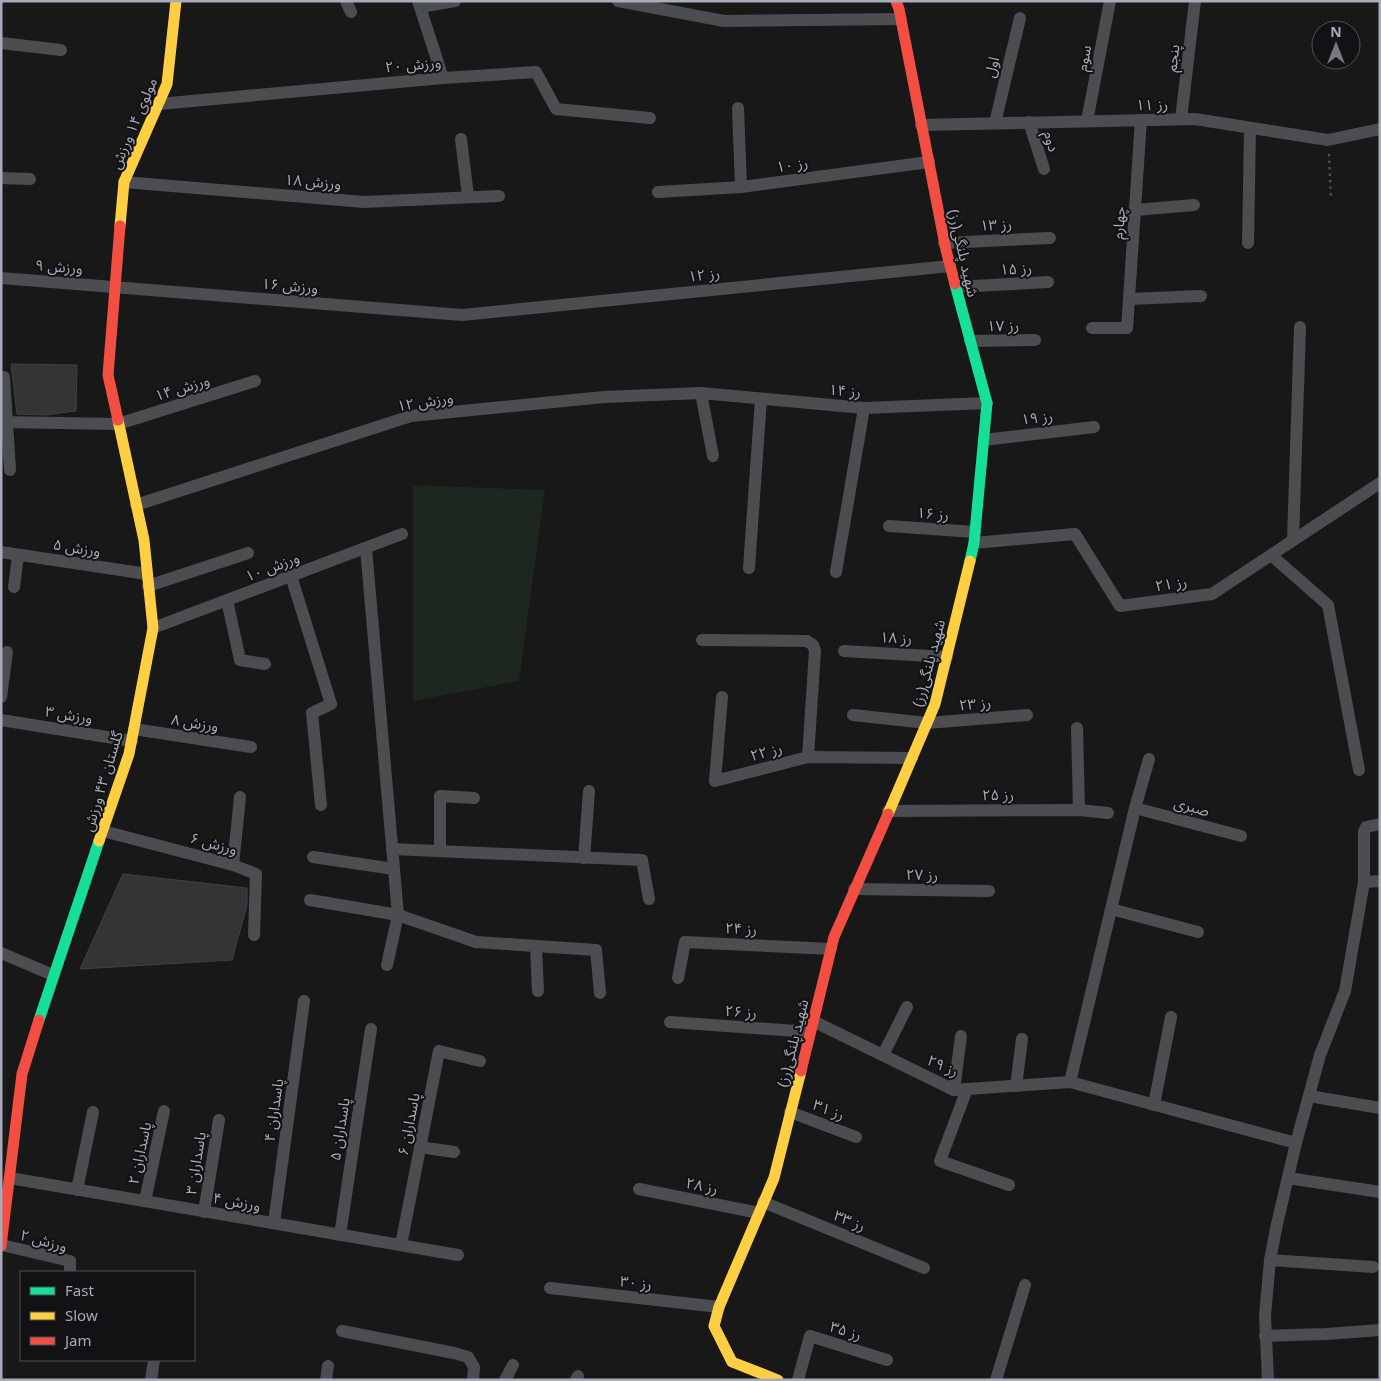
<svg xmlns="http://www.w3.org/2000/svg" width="1381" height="1381" font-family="'Noto Sans','Noto Sans Arabic',sans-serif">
	<rect width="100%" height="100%" fill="#181818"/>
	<path fill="#1d261f" d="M413 485 545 490 519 681 413 701Z"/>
	<g fill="#343436" stroke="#404144">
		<path d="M11 364 77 365 76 411 45 415 17 414Z"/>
		<path d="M123 874 247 888V905L232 960 80 969Z"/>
	</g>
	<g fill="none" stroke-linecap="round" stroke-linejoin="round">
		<path stroke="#4e4e53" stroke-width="2.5" stroke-dasharray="2.5 4" stroke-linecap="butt" d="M1329 154 1331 199"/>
		<g stroke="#4c4d51" stroke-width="12">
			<path d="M346 1 351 12"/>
			<path d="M418 1 443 78"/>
			<path d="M618 1 724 21 901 19"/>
			<path d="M420 7 455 1"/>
			<path d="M1 43 61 50"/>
			<path d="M159 104 443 78 536 72 556 109 650 118"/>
			<path d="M738 108 741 187"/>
			<path d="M1181 119 1195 1"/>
			<path d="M1087 121 1110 1"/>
			<path d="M1029 122 1044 169"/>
			<path d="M995 123 1020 18"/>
			<path d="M921 125 1195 119 1328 140 1380 129"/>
			<path d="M461 139 468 196"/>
			<path d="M1 178 30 179"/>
			<path d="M124 182 364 202 499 196"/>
			<path d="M658 192 741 187 929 162"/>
			<path d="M1135 210 1194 205"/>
			<path d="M944 243 1050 238"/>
			<path d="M1248 243 1250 128"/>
			<path d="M1 278 462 315 950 266"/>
			<path d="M956 287 1048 282"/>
			<path d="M1129 299 1201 296"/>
			<path d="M1092 328H1127L1141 120"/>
			<path d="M970 341 1035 340"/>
			<path d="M4 377 10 470"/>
			<path d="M701 393 713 456"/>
			<path d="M1 422 118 424 255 381"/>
			<path d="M984 440 1094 427"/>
			<path d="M136 505 411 416 604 397 701 393 864 408 987 403"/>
			<path d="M889 526 975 532"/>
			<path d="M1293 540 1300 327"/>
			<path d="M974 543 1075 534 1120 606 1212 594 1380 483"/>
			<path d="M366 548 398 915 387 965"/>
			<path d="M1 552 147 574"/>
			<path d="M1271 555 1328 605 1359 770"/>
			<path d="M749 568 761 399"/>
			<path d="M836 572 864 408"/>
			<path d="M291 576 331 704 312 713 321 805"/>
			<path d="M148 586 248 553"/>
			<path d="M14 587 18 555"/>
			<path d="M227 600 240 660 265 664"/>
			<path d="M153 628 402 534"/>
			<path d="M702 640 807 641 813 645 815 651 808 757"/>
			<path d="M844 651 947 657"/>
			<path d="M1 697 7 652"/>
			<path d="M722 697 715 781 808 757 912 758"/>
			<path d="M853 715 927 723 1027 715"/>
			<path d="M1 720 132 741"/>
			<path d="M1077 728 1079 810"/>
			<path d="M134 729 251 747"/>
			<path d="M1135 808 1241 836"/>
			<path d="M888 811 1079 810 1108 813"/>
			<path d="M103 831 233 865 256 874 254 935"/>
			<path d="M392 849 642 860 649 899"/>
			<path d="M440 851V796L474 798"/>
			<path d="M313 857 394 869"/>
			<path d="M584 858 589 791"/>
			<path d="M233 865 240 797"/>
			<path d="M1364 882 1380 881"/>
			<path d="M854 889 989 891"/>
			<path d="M310 900 398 915 476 942 596 950 600 993"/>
			<path d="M1111 909 1198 932"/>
			<path d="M536 946 538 991"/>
			<path d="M1 953 53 975"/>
			<path d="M678 978 685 942 831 949"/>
			<path d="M813 1021 954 1090 1070 1082 1296 1143"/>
			<path d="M670 1022 810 1032"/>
			<path d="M883 1055 907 1007"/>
			<path d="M1070 1082 1135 808 1149 759"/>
			<path d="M1016 1086 1022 1039"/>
			<path d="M967 1089 940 1161 1009 1185"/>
			<path d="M954 1090 961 1036"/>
			<path d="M1309 1096 1380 1108"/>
			<path d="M1154 1105 1171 1017"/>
			<path d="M790 1112 856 1137"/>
			<path d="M420 1147 454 1152"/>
			<path d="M10 1178 458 1255"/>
			<path d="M1288 1178 1380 1192"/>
			<path d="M639 1189 759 1213"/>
			<path d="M77 1190 93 1112"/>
			<path d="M145 1201 164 1111"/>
			<path d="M763 1202 924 1268"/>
			<path d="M204 1212 219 1120"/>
			<path d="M274 1223 304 1001"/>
			<path d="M340 1235 371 1029"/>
			<path d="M2 1245 70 1261V1272"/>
			<path d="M401 1245 439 1051 480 1061"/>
			<path d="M1270 1260 1373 1267"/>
			<path d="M550 1288 719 1307"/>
			<path d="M342 1331 454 1353 468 1357 474 1367 473 1380"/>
			<path d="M1265 1336 1326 1334 1380 1330"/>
			<path d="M151 1380 154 1360"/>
			<path d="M326 1380 328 1366"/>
			<path d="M505 1380 513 1365"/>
			<path d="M576 1380 578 1376"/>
			<path d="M798 1380 810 1336 887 1360"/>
			<path d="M996 1380 1025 1285"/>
			<path d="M1268 1380 1265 1316 1270 1260 1277 1224 1296 1143 1320 1055 1345 991 1364 882V832L1366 827 1380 824"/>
		</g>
		<g stroke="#16e098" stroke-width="11">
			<path d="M955 284 987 403 974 543 970 561"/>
			<path d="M39 1020 99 841"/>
		</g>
		<g stroke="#ffcf43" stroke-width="11">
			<path d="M120 226 124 182 167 84 176 1"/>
			<path d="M888 814 935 704 970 561"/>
			<path d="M99 841 129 754 153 628 144 540 118 420"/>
			<path d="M778 1380 732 1362 714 1326 719 1307 774 1178 801 1071"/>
		</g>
		<g stroke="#f24e42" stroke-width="11">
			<path d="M896 1 899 9 946 250 955 284"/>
			<path d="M118 420 108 375 120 226"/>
			<path d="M801 1071 834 937 888 814"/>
			<path d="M1 1246 22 1074 39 1020"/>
		</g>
	</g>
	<g text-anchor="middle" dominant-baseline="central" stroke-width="4" stroke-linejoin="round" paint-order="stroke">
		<g font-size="15" fill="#a8abba" stroke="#121214">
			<text transform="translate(1083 58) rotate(-80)">سوم</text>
			<text transform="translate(1172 58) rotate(-83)">پنجم</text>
			<text transform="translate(413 64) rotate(-5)">ورزش ۲۰</text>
			<text transform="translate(991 67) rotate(-76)">اول</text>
			<text transform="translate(1152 104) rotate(-1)">رز ۱۱</text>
			<text transform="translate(133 123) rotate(-67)">مولوی ۱۴ ورزش</text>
			<text transform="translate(1052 141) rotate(73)">دوم</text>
			<text transform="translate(792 164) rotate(-8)">رز ۱۰</text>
			<text transform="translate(313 181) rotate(5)">ورزش ۱۸</text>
			<text transform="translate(1118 223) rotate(-86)">چهارم</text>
			<text transform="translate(996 224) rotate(-3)">رز ۱۳</text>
			<text transform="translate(964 253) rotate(77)">شهید پلنگی(رز)</text>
			<text transform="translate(59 266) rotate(4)">ورزش ۹</text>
			<text transform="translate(1016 268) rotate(-3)">رز ۱۵</text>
			<text transform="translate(704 274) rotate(-6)">رز ۱۲</text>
			<text transform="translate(290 285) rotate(5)">ورزش ۱۶</text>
			<text transform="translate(1003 325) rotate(-1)">رز ۱۷</text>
			<text transform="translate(182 387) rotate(-17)">ورزش ۱۴</text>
			<text transform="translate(845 390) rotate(4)">رز ۱۴</text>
			<text transform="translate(425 401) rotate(-9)">ورزش ۱۲</text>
			<text transform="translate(1037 417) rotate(-6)">رز ۱۹</text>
			<text transform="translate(933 513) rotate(4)">رز ۱۶</text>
			<text transform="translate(77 547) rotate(9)">ورزش ۵</text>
			<text transform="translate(272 566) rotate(-21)">ورزش ۱۰</text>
			<text transform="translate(1171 583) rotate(-8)">رز ۲۱</text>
			<text transform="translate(896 637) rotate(3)">رز ۱۸</text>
			<text transform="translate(928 663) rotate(-75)">شهید پلنگی(رز)</text>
			<text transform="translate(975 703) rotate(-5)">رز ۲۳</text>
			<text transform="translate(69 714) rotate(9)">ورزش ۳</text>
			<text transform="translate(195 722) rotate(9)">ورزش ۸</text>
			<text transform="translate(766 751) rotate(-15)">رز ۲۲</text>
			<text transform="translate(102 781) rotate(-73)">گلستان ۴۳ ورزش</text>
			<text x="998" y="794">رز ۲۵</text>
			<text transform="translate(1192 806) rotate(15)">صبری</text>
			<text transform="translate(214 843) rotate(15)">ورزش ۶</text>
			<text transform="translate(922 874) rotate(1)">رز ۲۷</text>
			<text transform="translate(741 928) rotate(3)">رز ۲۴</text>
			<text transform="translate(741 1011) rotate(4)">رز ۲۶</text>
			<text transform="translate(792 1043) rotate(-76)">شهید پلنگی(رز)</text>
			<text transform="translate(943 1065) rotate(24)">رز ۲۹</text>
			<text transform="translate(829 1109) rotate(21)">رز ۳۱</text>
			<text transform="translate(273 1110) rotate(-82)">پاسداران ۴</text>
			<text transform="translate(408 1124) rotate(-79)">پاسداران ۶</text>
			<text transform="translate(339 1129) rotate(-81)">پاسداران ۵</text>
			<text transform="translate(139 1153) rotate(-78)">پاسداران ۲</text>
			<text transform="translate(195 1163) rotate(-81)">پاسداران ۳</text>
			<text transform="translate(702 1185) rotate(11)">رز ۲۸</text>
			<text transform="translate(237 1201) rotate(10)">ورزش ۴</text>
			<text transform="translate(850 1220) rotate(22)">رز ۳۳</text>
			<text transform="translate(44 1240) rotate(15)">ورزش ۲</text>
			<text transform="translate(636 1282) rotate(6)">رز ۳۰</text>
			<text transform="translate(846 1330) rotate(17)">رز ۳۵</text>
		</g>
	</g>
	<rect width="1381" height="1381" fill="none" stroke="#a8abba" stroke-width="5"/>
	<rect x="20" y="1271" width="175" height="90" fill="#121214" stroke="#4e4f56"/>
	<rect x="30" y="1287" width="25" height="8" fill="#16e098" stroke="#4e4f56"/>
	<text x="65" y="1296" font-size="15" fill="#a8abba">Fast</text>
	<rect x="30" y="1312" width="25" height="8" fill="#ffcf43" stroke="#4e4f56"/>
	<text x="65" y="1321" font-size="15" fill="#a8abba">Slow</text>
	<rect x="30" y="1337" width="25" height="8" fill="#f24e42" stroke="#4e4f56"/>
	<text x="65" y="1346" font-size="15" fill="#a8abba">Jam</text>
	<g transform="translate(1336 45)"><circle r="24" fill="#121214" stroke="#4e4f56"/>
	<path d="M0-4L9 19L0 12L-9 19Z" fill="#767881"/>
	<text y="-8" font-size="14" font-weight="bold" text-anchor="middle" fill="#a8abba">N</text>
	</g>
</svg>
